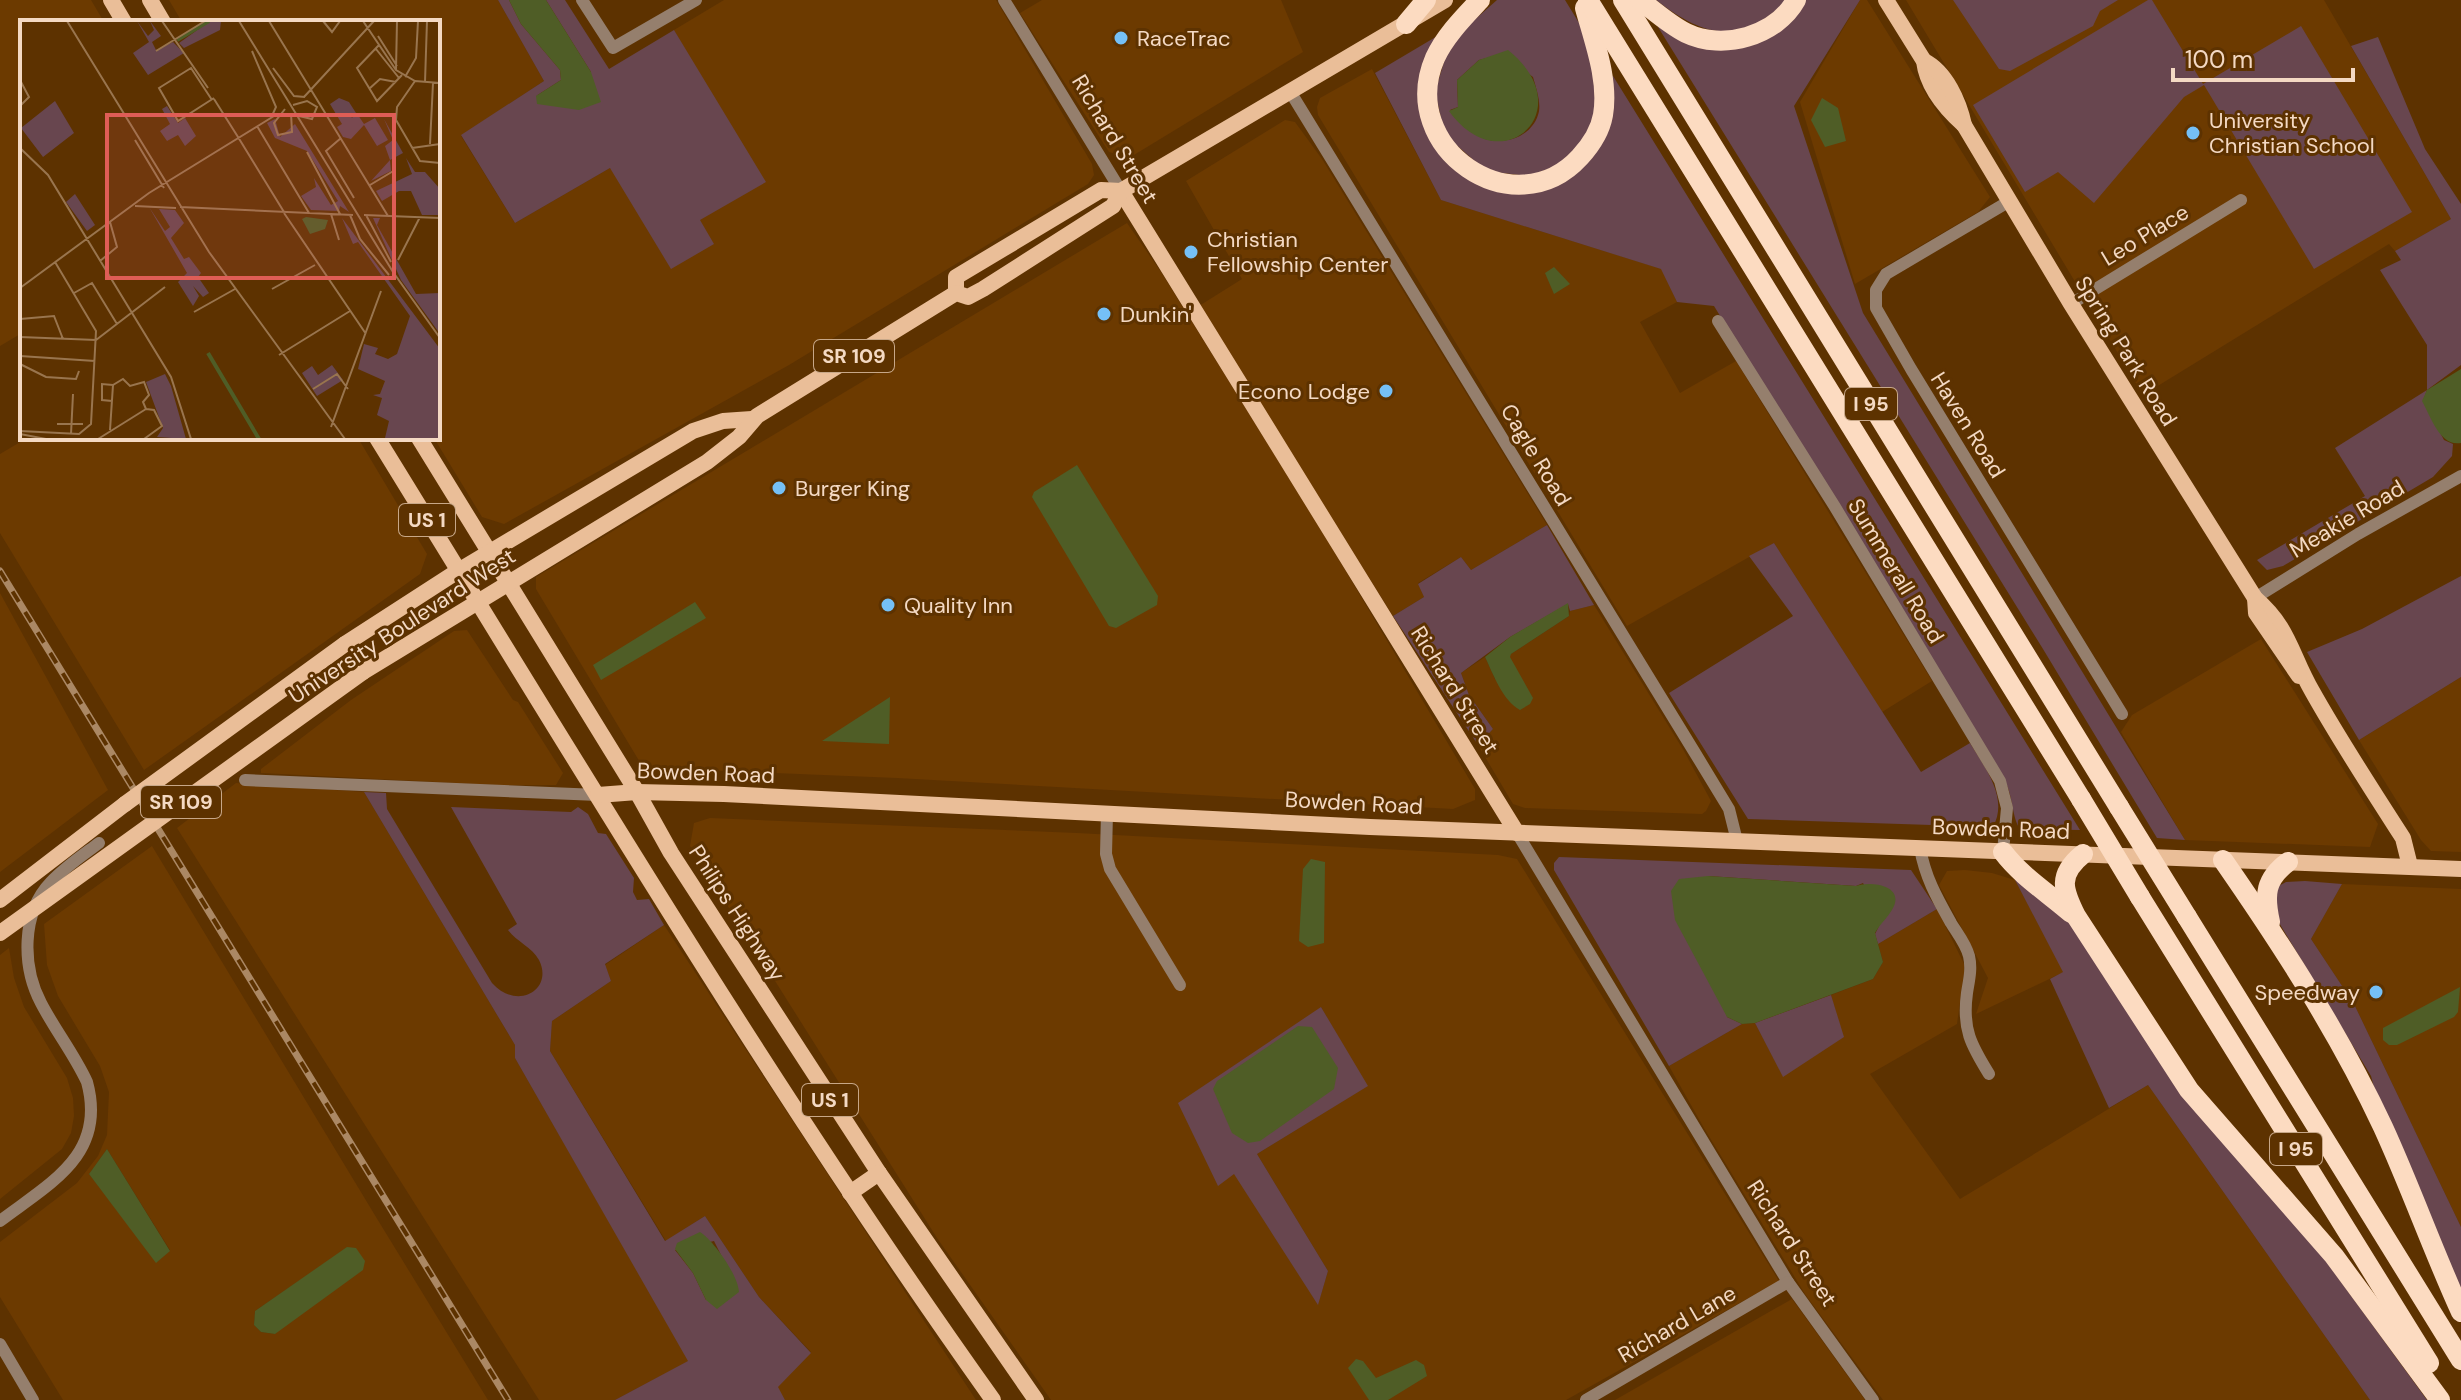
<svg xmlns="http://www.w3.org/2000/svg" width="2461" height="1400" font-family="'DM Sans',sans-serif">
	<rect width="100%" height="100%" fill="#5d3200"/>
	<g fill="#6c3a00" fill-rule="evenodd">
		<path d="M0 0H91L104 22H22V333L0 346Z"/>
		<path d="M169 0H498L544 81 461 136 515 223 610 168 700 220 685 51 674 30 724 0H996L1092 164 1094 175 1088 184 789 365 504 524 482 517 434 438H438V22H182Z"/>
		<path d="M1042 0H1281L1303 52 1129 158 1109 152 1020 13Z"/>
		<path d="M1860 0H1867L1990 197 1978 212 1855 284 1800 102Z"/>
		<path d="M1906 0H2324L2451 219 2395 251 2389 244 2143 395Z"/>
		<path d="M1372 69 1441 200 1662 269 1677 302 1640 322 1680 393 1736 361 1932 681 1882 712 1774 543 1627 626 1318 115 1317 107 1320 98Z"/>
		<path d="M1285 120 1295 122 1322 159 1547 525 1471 570 1461 557 1418 583 1424 597 1393 616 1199 306 1242 279 1186 181Z"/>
		<path d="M1127 223 1161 272 1319 526 1475 789V800L1453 809 897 778 650 768 641 764 536 589V577Z"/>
		<path d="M27 438H358L427 554 420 574 144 770 0 533V454Z"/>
		<path d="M0 593 108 790 0 872Z"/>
		<path d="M1594 605 1684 751 1711 801 1706 811 1702 814 1525 808 1513 804 1478 745 1493 729 1469 695 1461 673 1485 657 1495 679 1511 654 1569 616 1570 611Z"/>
		<path d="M467 630 513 700 518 702 563 773 556 785H496L261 773V769L351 700 454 631Z"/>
		<path d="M2261 639 2378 824 2370 847 2185 840 2121 732 2132 715Z"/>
		<path d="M2461 677V852L2431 851 2421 840 2359 740Z"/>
		<path d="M236 783 364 792 515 1045V1058L689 1361 615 1400H539L177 828Z"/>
		<path d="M710 818 1077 833 1498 855 1517 859 1779 1281 1566 1400H1051L937 1238 690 846 694 823ZM1321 1007 1367 1086 1257 1154 1328 1271 1318 1304 1234 1173 1218 1185Z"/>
		<path d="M152 846 376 1217 488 1400H63L0 1297V1242L77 1183 98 1156 107 1135 109 1092 100 1066 58 996 47 965 44 924ZM107 1149 170 1250 157 1262 89 1174ZM347 1248H356L275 1334 261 1332 254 1325 255 1311Z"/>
		<path d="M1965 870 1992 873 2015 880 2064 972 1976 1014 1988 978 1939 885 1947 871Z"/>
		<path d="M2342 884 2461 889V1227L2354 1004 2311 939Z"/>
		<path d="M1937 909 1965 966 1957 1024 1870 1074 1960 1199 2148 1085 2370 1400H1883L1805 1294 1704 1128 1669 1066 1742 1024 1755 1023 1783 1076 1843 1037 1831 995 1873 979 1883 962 1878 944Z"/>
		<path d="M664 925 976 1400H785L777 1387 811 1352 759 1297 705 1216 666 1241 550 1051 552 1021 611 981 605 965Z"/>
		<path d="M9 948 14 978 24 1007 67 1078 73 1098 74 1116 71 1133 62 1149 0 1199V955Z"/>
		<path d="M1792 1299 1865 1400H1615Z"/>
	</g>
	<g fill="#68464f" fill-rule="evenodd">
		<path d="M498 0H509L521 24 560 70 561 80 536 96 591 72 546 0H565L609 69 674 30 766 182 700 220 714 244 671 269 610 168 515 223 461 135 544 81Z"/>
		<path d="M1497 0H1565L1584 31 1592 56 1596 112 1585 139 1557 166 1528 176 1486 171 1445 135 1435 92 1446 55 1463 30ZM1502 54 1533 77C1536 88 1542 104 1538 115 1531 137 1505 145 1485 139 1472 134 1460 119 1450 110L1458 107 1457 80 1479 60Z"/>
		<path d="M1656 0H1787C1740 47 1704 37 1656 0Z"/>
		<path d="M1803 0H1860L1794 106 1863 313 2185 840 2157 838 2043 649 1658 27 1732 47Z"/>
		<path d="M1953 0H2118L2100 11 2093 26 2010 71 1999 69Z"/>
		<path d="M2148 0H2152L2203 84 2301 26 2412 212 2314 269 2204 85 2184 97 2094 203 2058 172 2025 192 1973 105Z"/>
		<path d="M1439 35 1426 129 1451 166 1482 187 1517 194 1584 164 1608 79 1613 76 2080 830 2020 829C2012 818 2013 796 2005 781L1714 306 1677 302 1661 269 1441 200 1375 73Z"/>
		<path d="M2378 37 2425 149 2461 204V365L2427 390 2423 401 2444 440 2453 444 2452 456 2433 477 2283 566 2267 570 2257 560 2365 496 2335 448 2427 390V345L2380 270 2401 260 2395 251 2451 219 2351 46Z"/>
		<path d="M1547 525 1594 605 1570 611 1568 604 1510 637 1461 673 1469 695 1493 729 1478 745 1393 616 1424 597 1418 584 1461 557 1471 570Z"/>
		<path d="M1774 543 1921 772 1970 743C1985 768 2009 798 1993 827L1748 819 1669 693 1793 616 1749 556Z"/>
		<path d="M2461 576V677L2359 740 2307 652 2362 629Z"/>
		<path d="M364 792 386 793 387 809 492 983C517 1011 554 990 539 960 532 947 517 942 508 930L517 924 451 807 571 812 578 807 588 814 598 833 606 834 634 878 633 892 637 900 649 899 664 925 605 964 611 981 552 1021 550 1051 665 1241 705 1216 759 1297 811 1353 778 1387 785 1400H615L688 1361 515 1058V1045ZM714 1241 725 1263 706 1300 693 1273 675 1250Z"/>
		<path d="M1559 857 1911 870 1937 909 1878 944 1875 934 1882 920 1863 883 1856 886 1708 876 1727 1017 1742 1024 1669 1066 1554 870V863Z"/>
		<path d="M2015 880 2028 885 2070 923 2301 1227 2427 1400H2370L2148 1085 2109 1108 2050 979 2063 972Z"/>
		<path d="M2305 881 2342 884 2311 939 2354 1004 2461 1227V1297L2378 1103 2371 1076 2272 911 2277 887 2286 882Z"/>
		<path d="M1831 995 1844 1037 1783 1077 1755 1023Z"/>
		<path d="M1321 1007 1368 1086 1257 1154 1328 1271 1318 1305 1234 1174 1218 1186 1178 1103Z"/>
	</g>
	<g fill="#4f5d26">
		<path d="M509 0H546L591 72 601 102 579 110 537 104 536 96 561 80 560 70 521 24Z"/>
		<path d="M1508 50C1583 110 1501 184 1449 111L1458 107 1457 80 1479 60Z"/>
		<path d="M1822 98 1838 108 1846 141 1825 147 1811 120Z"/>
		<path d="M1554 267 1570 284 1554 294 1545 273Z"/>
		<path d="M2461 369V443C2440 447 2431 417 2422 401L2427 390Z"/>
		<path d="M1077 465 1158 596 1157 605 1116 628 1109 626 1032 497 1034 492Z"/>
		<path d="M695 602 706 618 601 680 593 665Z"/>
		<path d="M1568 603 1569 616 1511 654 1510 657 1533 698 1530 704 1520 710C1503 701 1493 674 1485 657L1510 637Z"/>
		<path d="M890 697 889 744 822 741Z"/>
		<path d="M1311 859 1325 862 1324 943 1308 947 1299 941 1303 869Z"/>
		<path d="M1708 876 1856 886C1868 881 1903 884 1894 906 1891 914 1880 924 1875 933L1883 962 1873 979 1755 1023 1742 1024 1727 1017 1675 920 1671 891 1679 879Z"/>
		<path d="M2460 987 2458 1012 2454 1017 2397 1045H2389L2383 1040V1028Z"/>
		<path d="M1298 1026 1312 1027 1338 1068 1334 1089 1260 1141 1248 1143 1232 1133 1213 1089 1217 1081Z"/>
		<path d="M107 1149 170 1251 156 1263 89 1174Z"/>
		<path d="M700 1232C714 1241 738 1275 739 1292L717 1309 706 1300 693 1273 675 1249 677 1243Z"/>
		<path d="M347 1247 356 1248 365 1261 363 1270 275 1334 261 1332 254 1325 255 1311Z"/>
		<path d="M1356 1359 1363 1361 1376 1378 1416 1360 1424 1365 1427 1376 1388 1400H1369L1348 1368Z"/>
	</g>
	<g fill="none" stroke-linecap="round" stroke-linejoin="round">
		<g stroke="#957f6d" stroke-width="12">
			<path d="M582 0 613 48 696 0"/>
			<path d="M1004 0 1121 191"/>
			<path d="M1291 93 1695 753 1729 809 1737 841"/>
			<path d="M2008 202 1886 274 1876 290V308L1911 369 2122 714"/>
			<path d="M2071 304 2241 200"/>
			<path d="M1718 321 1835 507 2000 781 2007 808 2003 852"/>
			<path d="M2255 598 2358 534 2461 476"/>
			<path d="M245 780 598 795"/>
			<path d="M1107 813 1106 854 1110 869 1180 985"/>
			<path d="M1517 833 1788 1282 1873 1400"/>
			<path d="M1920 848C1925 877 1937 898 1951 923 1957 933 1966 944 1969 956 1972 969 1969 980 1967 993 1962 1029 1971 1045 1989 1074"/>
			<path d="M0 1221C50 1183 107 1155 87 1082 74 1054 55 1030 41 1003 22 967 21 913 51 882 65 867 83 855 99 843"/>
			<path d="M0 1344 33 1400"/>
			<path d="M1586 1400 1788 1282"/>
		</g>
		<g stroke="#eabe98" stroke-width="16">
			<path d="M111 0 124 22"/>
			<path d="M150 0 163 22"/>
			<path d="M1886 0 1924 61C1927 86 1946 109 1964 125L2071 304 2255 598C2290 628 2291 655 2312 691 2340 741 2372 790 2403 838L2410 866"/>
			<path d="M1924 61C1946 72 1959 102 1964 125"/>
			<path d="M1121 191 1517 833"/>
			<path d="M956 293V277L1101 190 1121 191"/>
			<path d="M377 438C577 762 772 1090 993 1400"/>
			<path d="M419 438 637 792 671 853 879 1173 1036 1400"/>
			<path d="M2255 598 2256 613 2299 676"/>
			<path d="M345 644 458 571 693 431 723 421 752 419"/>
			<path d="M363 672 707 462 739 437 757 416 956 293 968 297 983 289 1113 206 1121 191 1445 0"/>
			<path d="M598 795 637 792 724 794 1370 827 2461 869"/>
			<path d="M0 900 125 804"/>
			<path d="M850 1193 879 1173"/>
		</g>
		<g stroke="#fcdbc1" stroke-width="20">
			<path d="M1480 0C1464 17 1445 36 1435 58 1396 148 1514 229 1580 157 1591 145 1600 132 1603 115 1609 80 1594 41 1585 8"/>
			<path d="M1588 0 2081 799"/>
			<path d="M1623 0 2119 807"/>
			<path d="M1640 0C1654 11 1670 25 1686 33 1723 51 1776 36 1796 0"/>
			<path d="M1406 24 1426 0"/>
			<path d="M2003 852C2021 876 2048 893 2071 913"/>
			<path d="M2083 854C2057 875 2063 890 2076 916L2189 1090 2334 1256 2440 1400"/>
			<path d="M2223 860C2282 945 2339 1033 2383 1127 2411 1188 2433 1251 2461 1312"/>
			<path d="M2140 897 2429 1363"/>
			<path d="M2187 917 2461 1360"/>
			<path d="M2270 922C2264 895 2265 879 2288 862"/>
		</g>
		<g stroke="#ab8864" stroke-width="7">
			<path id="rail" d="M0 571 508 1400"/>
		</g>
		<use href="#rail" stroke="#5d3200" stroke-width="4" stroke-dasharray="12" stroke-linecap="butt"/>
		<g stroke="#eabe98" stroke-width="16">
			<path d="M125 804 345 644"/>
			<path d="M0 933 363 672"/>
		</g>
		<g stroke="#fcdbc1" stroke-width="20">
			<path d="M2081 799 2140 897"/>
			<path d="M2119 807 2187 917"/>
		</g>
	</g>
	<g fill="#75c0f6" stroke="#5d3200" stroke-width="3">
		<circle cx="1121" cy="38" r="8"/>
		<circle cx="2193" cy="133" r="8"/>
		<circle cx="1191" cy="252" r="8"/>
		<circle cx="1104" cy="314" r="8"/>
		<circle cx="1386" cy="391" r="8"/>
		<circle cx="779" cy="488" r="8"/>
		<circle cx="888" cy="605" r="8"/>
		<circle cx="2376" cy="992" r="8"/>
	</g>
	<g text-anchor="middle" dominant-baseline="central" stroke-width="6" stroke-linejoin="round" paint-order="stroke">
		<g fill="#5d3200" stroke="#c7a788" stroke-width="2">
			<rect x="814" y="340" width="80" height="32" rx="6"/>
			<rect x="1845" y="388" width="52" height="32" rx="6"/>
			<rect x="399" y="504" width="56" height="32" rx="6"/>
			<rect x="141" y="786" width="80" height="32" rx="6"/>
			<rect x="802" y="1084" width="56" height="32" rx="6"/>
			<rect x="2270" y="1133" width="52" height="32" rx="6"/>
		</g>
		<g font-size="20" font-weight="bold" fill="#f4d9c3">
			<text x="854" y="356">SR 109</text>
			<text x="1871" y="404">I 95</text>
			<text x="427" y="520">US 1</text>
			<text x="181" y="802">SR 109</text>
			<text x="830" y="1100">US 1</text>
			<text x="2296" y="1149">I 95</text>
		</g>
		<g font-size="22" fill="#f4d9c3" stroke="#5d3200" text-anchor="start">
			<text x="1137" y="38">RaceTrac</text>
			<text x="2209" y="120">University<tspan x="2209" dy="25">Christian School</tspan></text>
			<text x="1207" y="239">Christian<tspan x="1207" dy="25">Fellowship Center</tspan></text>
			<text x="1120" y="314">Dunkin'</text>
			<text x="1370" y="391" text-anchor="end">Econo Lodge</text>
			<text x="795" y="488">Burger King</text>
			<text x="904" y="605">Quality Inn</text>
			<text x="2360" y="992" text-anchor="end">Speedway</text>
		</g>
		<g font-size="22" fill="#f4d9c3" stroke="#5d3200">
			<text transform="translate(1115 139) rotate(59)">Richard Street</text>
			<text transform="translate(2145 235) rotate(-31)">Leo Place</text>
			<text transform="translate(2126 351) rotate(58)">Spring Park Road</text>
			<text transform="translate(1968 425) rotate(58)">Haven Road</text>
			<text transform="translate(1536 455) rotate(59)">Cagle Road</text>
			<text transform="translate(2347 519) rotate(-31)">Meakie Road</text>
			<text transform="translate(1896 571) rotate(59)">Summerall Road</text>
			<text transform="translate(402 626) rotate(-33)">University Boulevard West</text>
			<text transform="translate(1455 690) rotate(58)">Richard Street</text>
			<text transform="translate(706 773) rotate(2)">Bowden Road</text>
			<text transform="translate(1354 803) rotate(3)">Bowden Road</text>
			<text transform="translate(2001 829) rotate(2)">Bowden Road</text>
			<text transform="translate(737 913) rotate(57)">Philips Highway</text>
			<text transform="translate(1792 1243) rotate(57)">Richard Street</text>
			<text transform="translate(1677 1324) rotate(-30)">Richard Lane</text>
		</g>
	</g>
	<g transform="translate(20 20)">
		<rect width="420" height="420" fill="#5d3200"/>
		<path d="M117 1 128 16 134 10 130 1 141 16 132 22 136 30 153 22 164 33 128 55 113 33 129 22ZM190 1H201L200 10 164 28 159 23ZM319 78 329 82 336 93 331 98 338 95 344 104 355 98 368 120 357 126 344 105 331 119 323 117 317 107 322 104 310 84ZM35 81 54 113 23 137 1 108ZM147 86 158 103 165 98 176 116 165 126 158 115 147 121 140 111 150 104 142 89ZM255 99 260 117 275 104 329 192 320 186 319 191 291 190 281 176 296 167 294 158 311 185 318 181 287 131 255 118 247 103ZM364 99 383 133 370 140 371 151 351 161 370 140 365 126 373 120ZM386 138 395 152H405L420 169V195H402L391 171H379L362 181 356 171 392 154ZM55 174 75 205 67 211 46 182ZM129 187 145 211 150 207 139 189 155 190 164 203 151 218 164 239 169 237 181 253 178 257 189 273 183 277 173 266 179 276 173 286 158 262 167 253ZM322 198 420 329V419L365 418 369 401 357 395 362 378 353 375 360 374 365 361 338 349 344 324 358 328 355 334 368 339 377 334 390 296 338 222 333 224ZM353 198H360L357 205 396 274 420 273V314L381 260ZM312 345 323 360 297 376 282 353 292 346 298 355ZM145 354 151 366 166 419 137 417 143 408 126 362Z" fill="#68464f"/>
		<path d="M282 199 286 197 308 200 305 209 290 214Z" fill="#4f5d26"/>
		<path fill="none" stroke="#4f5d26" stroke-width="4" d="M157 20 189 1M188 333 239 419"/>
		<path fill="none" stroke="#99754e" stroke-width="2" d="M47 1 189 232 325 419M142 1 188 68M219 1 373 252 420 318M249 1 368 196M303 1 312 12 320 1M343 1 376 50 395 61 420 63M358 16 377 46M359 25 337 48 357 81 382 55M356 29 379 58M136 31 185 1M232 31 256 87 251 98M253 48 274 76 285 77M376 50 377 1M385 57 396 38 398 1M0 60 9 77 0 86M395 61 377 87 376 100 400 141 420 143M405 62 407 1M349 69 360 59 376 62M284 77 354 1M194 79 218 117M192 80 171 48 139 68 158 101 194 78M273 85 287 81 297 87 292 99 279 96M265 89 254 103 258 115 272 112 271 93M237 106 289 193M218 117 264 192M321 118 306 131 334 178M115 120 144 168M410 124 413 63M0 128 28 155 151 357 171 419M392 128 420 124M287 132 320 194M350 165 375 150M115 186 156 188M160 187 333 195M264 193 346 314M311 194 319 220M330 195 340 219 369 255M344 195 420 198M346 195 371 242M378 240 400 197M80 241 97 227 90 202M0 268 129 173 254 96M252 269 295 245M54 273 72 263 97 304M174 292 215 269M0 299 34 296 43 319M0 317 76 320 145 267M259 335 330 291M0 336 75 341M0 344 26 357 56 359 59 351M293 369 317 354 328 369M92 381 82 380V364L93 365M37 404H63M311 407 361 271M90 410 93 365 103 359 110 366 124 362 129 375 123 382 126 389M0 411 59 414 71 404 76 311 35 242M0 414 26 419M51 414 53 374M78 419 126 389M124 419 142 406 134 390 126 389"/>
		<path fill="#df5d56" fill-opacity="0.15" stroke="#df5d56" stroke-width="4" d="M87 95H374V258H87Z"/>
		<rect width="420" height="420" fill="none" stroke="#f4d9c3" stroke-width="4"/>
	</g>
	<path d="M2173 68v12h180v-12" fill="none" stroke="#f4d9c3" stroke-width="4"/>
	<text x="2185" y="68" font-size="24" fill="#f4d9c3" stroke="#5d3200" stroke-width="6" paint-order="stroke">100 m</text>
</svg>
